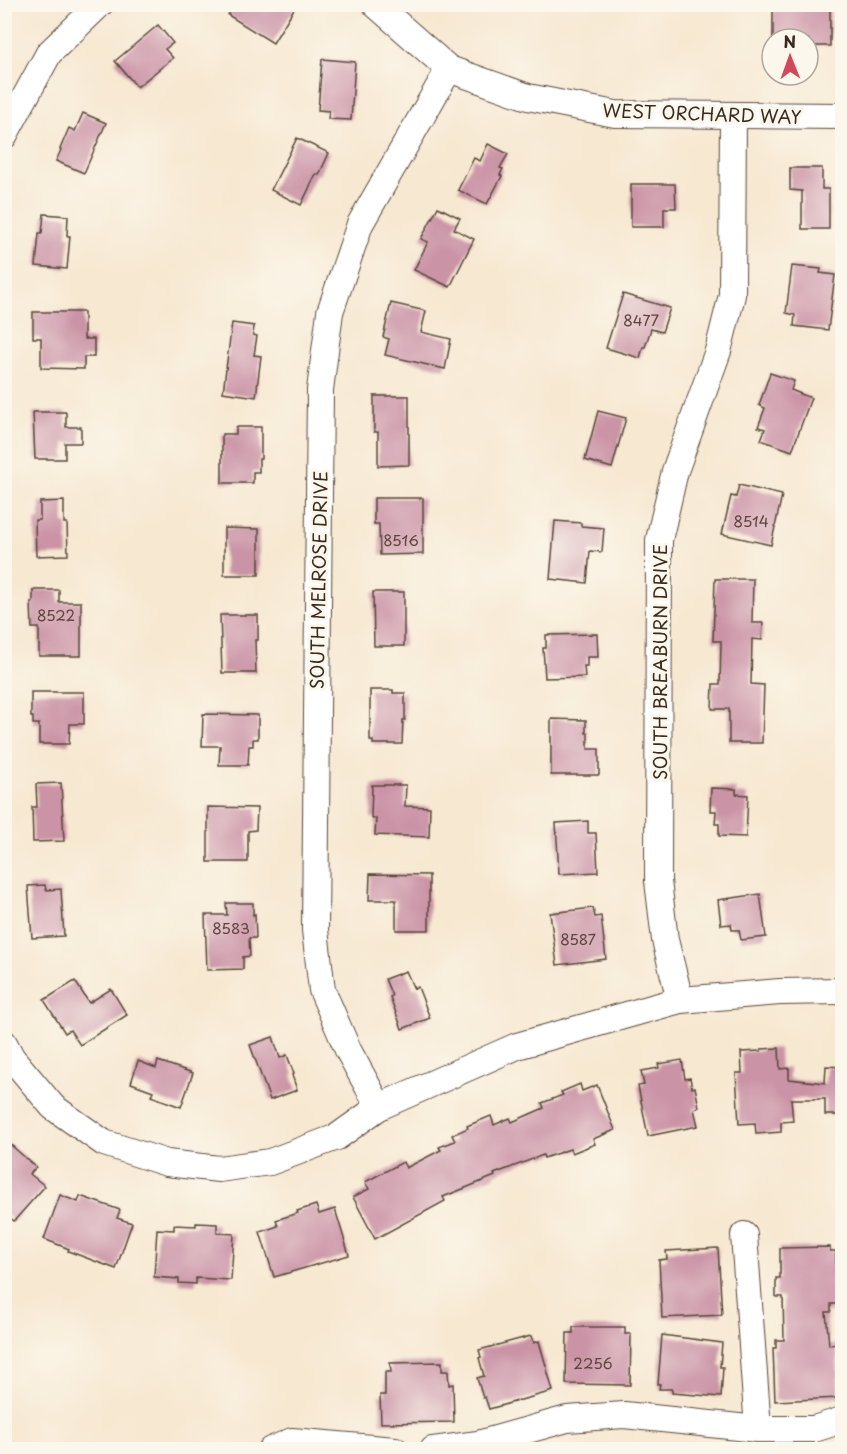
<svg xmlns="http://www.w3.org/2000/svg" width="847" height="1454" font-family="'Playpen Sans',sans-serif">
	<rect width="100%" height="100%" fill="#fbf7ec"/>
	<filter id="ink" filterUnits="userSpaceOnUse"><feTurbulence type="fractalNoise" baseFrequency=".0167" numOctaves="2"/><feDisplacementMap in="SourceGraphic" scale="12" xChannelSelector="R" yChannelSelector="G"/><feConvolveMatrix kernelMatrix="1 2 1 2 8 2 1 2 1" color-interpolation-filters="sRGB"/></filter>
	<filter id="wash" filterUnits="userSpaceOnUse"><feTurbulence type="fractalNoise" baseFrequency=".008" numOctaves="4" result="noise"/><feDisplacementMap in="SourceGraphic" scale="24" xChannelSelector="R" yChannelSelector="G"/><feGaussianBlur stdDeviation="1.35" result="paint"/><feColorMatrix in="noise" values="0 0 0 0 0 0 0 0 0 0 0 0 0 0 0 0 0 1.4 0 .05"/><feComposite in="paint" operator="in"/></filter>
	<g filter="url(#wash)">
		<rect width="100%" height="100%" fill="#f7e8d1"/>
		<g id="blocks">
			<g fill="#ca93a6">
				<path d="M234 4H297L273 43 228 15Z"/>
				<path d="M773 4 830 5V46H808V39H773Z"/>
				<path d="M158 25 173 43 165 49 173 58 137 87 115 61Z"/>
				<path d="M322 59 355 62 351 120 328 119 329 111 318 110Z"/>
				<path d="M83 113 106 123 84 173 56 161 61 150 60 149 69 128 75 131Z"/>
				<path d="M297 138 329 153 319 175 316 174 301 205 271 190Z"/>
				<path d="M488 144 508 154 500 168 503 169 500 175 502 176 487 204 458 190 474 158 480 161Z"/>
				<path d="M790 168H822V189H829V229H802V191L790 190Z"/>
				<path d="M631 184H675L676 208H664V227H631Z"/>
				<path d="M438 207 460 218 454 229 474 239 450 287 414 270 428 242 421 239Z"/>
				<path d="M44 214 68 216 67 236H70L67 269 36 266 39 233H42Z"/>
				<path d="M792 266 821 269 820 273 835 275 828 330 794 326 795 315 786 313Z"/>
				<path d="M623 294 670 308 662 332 651 329 645 347H643L640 358 606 348Z"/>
				<path d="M391 303 426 311 421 332 451 339 445 369 385 355 389 339 383 337Z"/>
				<path d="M33 312H84V339H94V357H84V369L41 368V338H33Z"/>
				<path d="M232 323 254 326 253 335 257 336 254 355 261 356 256 397 223 392Z"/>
				<path d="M770 373 794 381 791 390 811 398 792 451 761 440 765 429 758 427 765 408 759 405Z"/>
				<path d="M374 396H409V465L378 466V432H374Z"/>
				<path d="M598 411 626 418 612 468 585 460Z"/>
				<path d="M33 412H66V427H81V443H65V459H35Z"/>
				<path d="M236 427H261V459H259V472H253V483H222V434H236Z"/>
				<path d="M739 485 782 495 771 545 722 534 731 496 736 497Z"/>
				<path d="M374 498H423V554L380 555 379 524H374Z"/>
				<path d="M64 501V523H67L68 555 36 556 35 520H40V502Z"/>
				<path d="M555 521 581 523V526L604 528 602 552 590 551 587 583 550 579Z"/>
				<path d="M224 528 259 529V575H224Z"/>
				<path d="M715 579H753L752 623H763L762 640 752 639 751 684 764 685 762 743H729V709H712L713 684H720L721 641H713Z"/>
				<path d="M33 590H59V602H81V656H39V628H32L31 602H33Z"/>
				<path d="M373 592H404V646H374Z"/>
				<path d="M220 615H258V640H255L256 673H222Z"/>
				<path d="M597 634 598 657H587V666H584L585 677 545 678 543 648H546V635Z"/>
				<path d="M370 690H393V693H405V720H403L402 744H373V741H370Z"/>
				<path d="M31 692H84V724H70L69 744H39V724H33V717H31Z"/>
				<path d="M203 714 258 715V739H253V746H249L248 765H219L220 746H202Z"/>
				<path d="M551 719 586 720V733H588V749H599V775H551Z"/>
				<path d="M61 783 64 841 33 842 32 807H37L36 784Z"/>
				<path d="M372 785H406L405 806 430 807 429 837 375 835 376 818H371Z"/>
				<path d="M711 788 736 789V794L748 795 746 837 719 836V824H715L716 811H710Z"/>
				<path d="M208 807 257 808 256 830 248 831V862H208Z"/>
				<path d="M588 821V833H596L598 872 559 874 556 823Z"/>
				<path d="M370 874 429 875V930H396V900H369Z"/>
				<path d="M45 885 46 890 61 889 64 936 32 938 28 886Z"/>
				<path d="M760 894 766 937 741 940 739 930H732L731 924 721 925 718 900Z"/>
				<path d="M226 903H253V915L255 914 256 938H249L250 956 243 957V969L207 970 205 915H227Z"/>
				<path d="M593 908 595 917 601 916 606 959 557 965 550 913Z"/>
				<path d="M406 971 414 989 418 987 430 1018 402 1029 390 997 392 996 385 979Z"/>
				<path d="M75 981 89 1003 111 989 127 1015 80 1045 70 1030 65 1033 44 1000Z"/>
				<path d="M273 1037 280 1058 287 1055 294 1074 292 1075 297 1090 270 1100 250 1045Z"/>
				<path d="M779 1048 780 1069 789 1068V1079L825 1083 826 1066 843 1067V1115H825V1099H791L793 1121 781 1122V1132L756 1134 755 1123 739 1124 736 1073H742L741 1052 761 1051V1049Z"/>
				<path d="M682 1060 685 1079 690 1078 692 1088 695 1087 699 1107 694 1109 698 1126 648 1136 638 1086 644 1085 641 1071 659 1068 658 1064Z"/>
				<path d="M138 1061 156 1068 158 1061 193 1073 181 1107 151 1096 153 1091 131 1083Z"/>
				<path d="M580 1084 582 1091 597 1085 615 1130 593 1139 595 1144 572 1153 570 1149 544 1158 543 1155 494 1174 495 1176 443 1197 445 1201 375 1239 353 1197 369 1189 365 1182 403 1162 406 1168 441 1150 439 1147 455 1141 452 1135 468 1128 467 1126 491 1116 494 1125 510 1118 512 1122 544 1108 542 1103 563 1095 561 1092Z"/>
				<path d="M4 1139 36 1167 30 1174 45 1186 14 1221 4 1213Z"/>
				<path d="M60 1195 78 1202 80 1196 120 1210 117 1218 132 1223 116 1269 68 1251 69 1249 44 1239Z"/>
				<path d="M316 1205 319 1214 335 1209 349 1255 274 1277 260 1232 278 1226 276 1220 298 1213 297 1211Z"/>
				<path d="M196 1223 217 1224V1233L234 1234 231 1280 196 1278V1284L179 1283V1279L154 1277 157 1229 174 1230V1225L196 1226Z"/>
				<path d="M830 1247V1251H836V1266H839V1304H831V1312H826L829 1345 837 1344 839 1398 775 1401 773 1348H776V1340H784L783 1297H776V1278H780V1248Z"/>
				<path d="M718 1248 722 1315 662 1318 659 1260 667 1259 666 1251Z"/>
				<path d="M573 1327H625V1334H631L630 1385 566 1384 567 1333H573Z"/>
				<path d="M662 1335 722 1343 720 1367H723L721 1397 672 1393V1389H659L660 1384H658Z"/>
				<path d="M531 1336 534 1343 539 1341 553 1391 489 1409 485 1397 483 1398 477 1378 484 1376 479 1358 481 1357 479 1350Z"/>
				<path d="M442 1362V1371H448L449 1385 453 1384 454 1422 381 1423 380 1395H385V1372H391L390 1363Z"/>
			</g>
		</g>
	</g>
	<g filter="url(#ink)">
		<use href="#blocks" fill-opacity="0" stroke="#574639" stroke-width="1.5"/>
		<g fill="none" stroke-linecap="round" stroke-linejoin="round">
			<g stroke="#574639" stroke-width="28">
				<g id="minor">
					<path d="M375 4 449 69 528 97 615 114 842 116"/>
					<path d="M4 136 49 53 100 4"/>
					<path d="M680 1000 665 940 658 881 659 540 675 471 718 351 732 295 733 116"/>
					<path d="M4 1043 12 1058 53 1107 104 1143 167 1163 219 1169 270 1162 337 1137 379 1107 517 1046 680 1000 780 992 842 991"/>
					<path d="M379 1107 348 1050 322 990 315 930 320 390 330 312 360 224 449 69"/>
					<path d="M744 1235 758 1429"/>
					<path d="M271 1450 292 1441 395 1450"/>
					<path d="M433 1450 478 1444 567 1419 624 1415 758 1429H814L842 1420"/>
				</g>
			</g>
			<use href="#minor" stroke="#fff" stroke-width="26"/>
		</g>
	</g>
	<g text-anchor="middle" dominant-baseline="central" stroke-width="6" stroke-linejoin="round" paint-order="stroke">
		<g font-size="15" fill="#5f4440">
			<text x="641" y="319">8477</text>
			<text x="751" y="520">8514</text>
			<text x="401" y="539">8516</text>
			<text x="56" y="614">8522</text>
			<text x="231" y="927">8583</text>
			<text x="578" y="938">8587</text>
			<text x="593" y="1362">2256</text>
		</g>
		<g font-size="18" fill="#3b2a1e" stroke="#fbf7ec">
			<text transform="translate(702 113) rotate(2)">WEST ORCHARD WAY</text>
			<text transform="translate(318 580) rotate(-89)">SOUTH MELROSE DRIVE</text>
			<text transform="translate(659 662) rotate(-90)">SOUTH BREABURN DRIVE</text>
		</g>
	</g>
	<rect width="847" height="1454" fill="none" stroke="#fbf7ec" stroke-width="24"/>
	<g transform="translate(790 57) rotate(359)"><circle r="28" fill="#fbf7ec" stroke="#aea59a" stroke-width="1.5"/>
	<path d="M0-4.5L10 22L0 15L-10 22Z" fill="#d1495b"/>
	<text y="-9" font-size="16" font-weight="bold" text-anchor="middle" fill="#3b2a1e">N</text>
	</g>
</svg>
